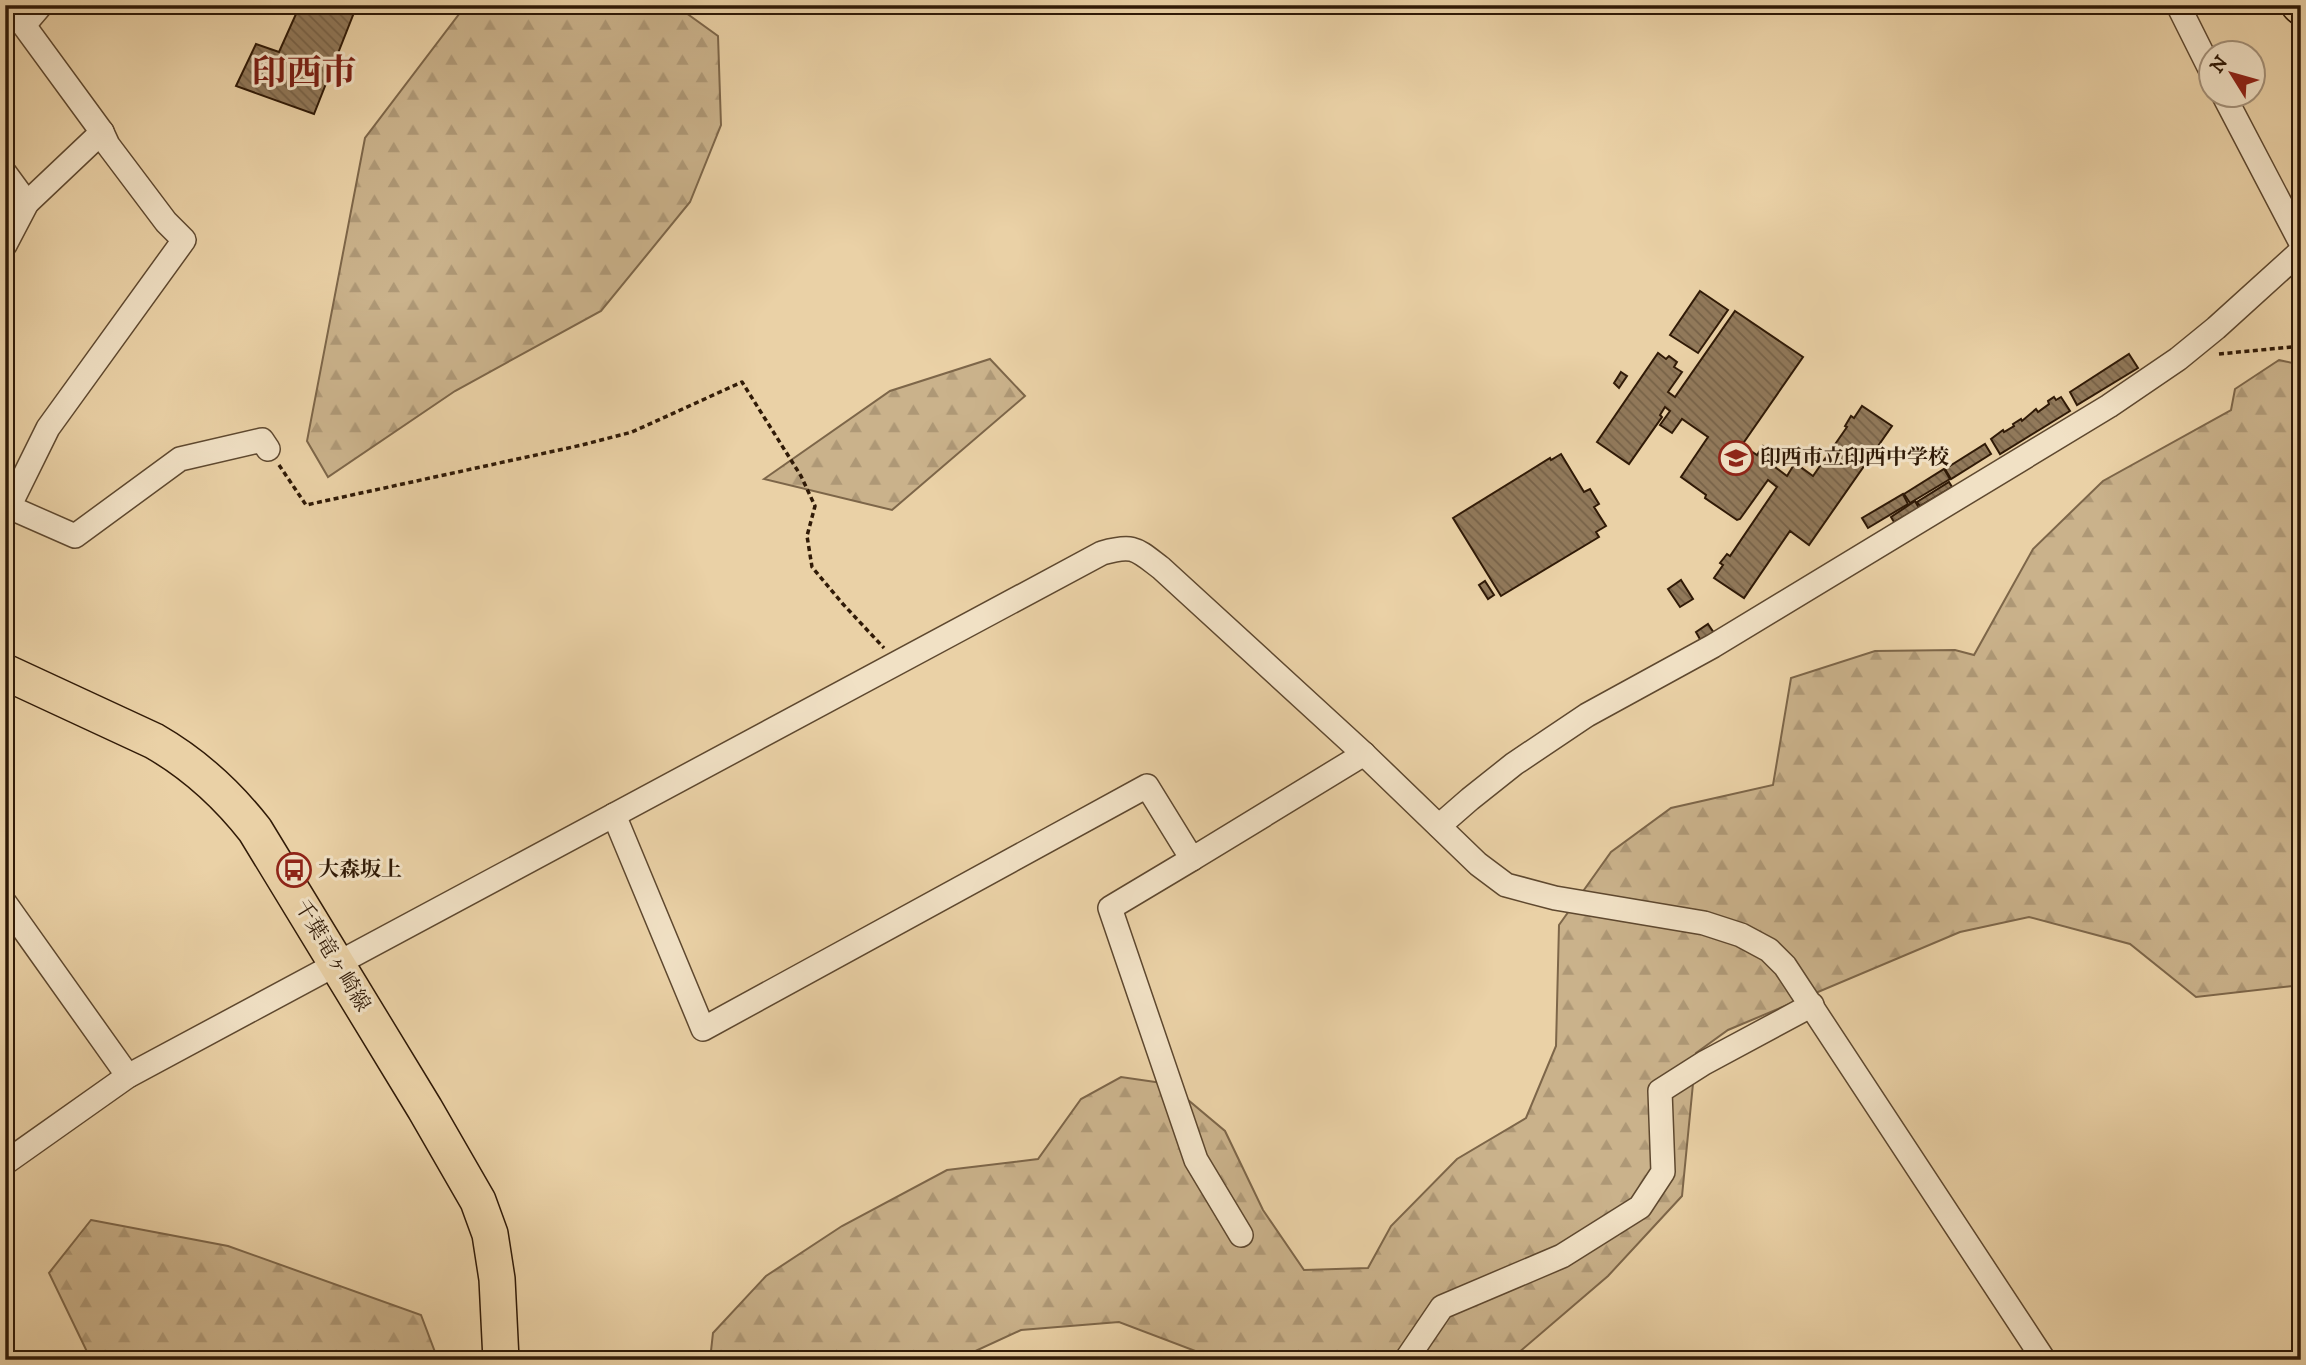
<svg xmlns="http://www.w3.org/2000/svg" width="2306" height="1365" font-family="'IM FELL DW Pica','Noto Serif JP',serif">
	<defs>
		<pattern id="forest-firs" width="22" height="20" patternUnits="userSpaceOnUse" patternTransform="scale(1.75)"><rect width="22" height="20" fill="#cab28b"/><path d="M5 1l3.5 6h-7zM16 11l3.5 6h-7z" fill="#ae9876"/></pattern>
		<pattern id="building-back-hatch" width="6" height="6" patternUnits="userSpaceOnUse" patternTransform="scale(1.75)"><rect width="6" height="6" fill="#91795a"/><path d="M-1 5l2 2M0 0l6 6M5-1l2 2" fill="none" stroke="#776248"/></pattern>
	</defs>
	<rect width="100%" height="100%" fill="#ead1a6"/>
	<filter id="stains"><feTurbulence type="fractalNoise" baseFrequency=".00286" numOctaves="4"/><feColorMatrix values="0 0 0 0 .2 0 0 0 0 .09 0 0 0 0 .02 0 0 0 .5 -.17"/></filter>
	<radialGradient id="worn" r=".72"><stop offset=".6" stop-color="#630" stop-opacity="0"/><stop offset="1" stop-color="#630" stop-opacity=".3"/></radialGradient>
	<g fill="url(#forest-firs)" stroke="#7d6649" stroke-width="2">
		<path d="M466 5H675L718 36 721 125 690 202 601 311 455 391 328 477 307 441 365 138Z"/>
		<path d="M990 359 1025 396 892 510 764 479 890 391Z"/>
		<path d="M2279 360 2301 365V985L2196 997 2130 944 2029 917 1960 932 1728 1030 1696 1053 1682 1196 1608 1276 1510 1360H1219L1119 1322 1021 1330 956 1360H710L713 1333 766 1276 842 1226 947 1170 1038 1159 1081 1099 1121 1077 1169 1084 1225 1131 1263 1210 1304 1270 1368 1268 1391 1226 1457 1159 1526 1118 1556 1046 1559 925 1611 852 1671 808 1773 785 1791 678 1875 651 1955 650 1974 655 2033 549 2103 481 2231 410 2235 389Z"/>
		<path d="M91 1220 228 1246 421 1315 438 1360H91L49 1273Z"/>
	</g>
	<g fill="url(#building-back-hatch)" stroke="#301a07" stroke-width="2">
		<path d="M300 5H357L314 114 236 86 256 44 279 52Z"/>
		<path d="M1700 291 1728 310 1698 353 1670 335Z"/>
		<path d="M1735 311 1803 357 1742 445 1757 455 1763 446 1781 458 1775 467 1787 476 1795 463 1813 476 1847 427 1845 426 1851 416 1854 418 1862 406 1892 426 1809 545 1790 531 1744 598 1714 578 1723 565 1720 563 1727 554 1730 556 1777 487 1768 480 1740 519 1737 520 1705 498 1706 495 1681 477 1708 437 1682 419 1672 433 1660 425 1670 411 1665 407 1660 415 1662 417 1629 464 1597 442 1658 353 1666 359 1669 356 1677 362 1674 367 1682 372 1668 392 1675 397Z"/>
		<path d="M2129 354 2138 368 2077 405 2070 392Z"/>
		<path d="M1621 372 1627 376 1619 388 1614 383Z"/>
		<path d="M2054 397 2056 400 2061 397 2070 411 2000 454 1991 439 2003 430 2004 432 2014 426 2013 424 2021 419 2022 421 2036 409 2038 412 2049 404 2048 401Z"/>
		<path d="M1985 444 1991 454 1951 479 1945 469Z"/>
		<path d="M1561 454 1584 492 1590 489 1599 504 1594 507 1606 526 1596 532 1599 537 1501 596 1453 518 1550 458 1551 460Z"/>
		<path d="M1944 469 1950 479 1910 503 1904 494Z"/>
		<path d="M1949 482 1952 487 1920 506 1917 502Z"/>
		<path d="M1903 494 1908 504 1868 528 1862 518Z"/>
		<path d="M1915 501 1919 508 1894 522 1891 517Z"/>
		<path d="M1681 580 1693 599 1680 607 1668 589Z"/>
		<path d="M1485 581 1494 595 1488 599 1479 585Z"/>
		<path d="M1708 624 1714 633 1701 641 1696 632Z"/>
	</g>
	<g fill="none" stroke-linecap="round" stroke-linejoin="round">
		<g stroke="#5e482f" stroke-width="26">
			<g id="minor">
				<path d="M2178 5 2212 73"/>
				<path d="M24 25 41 5"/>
				<path d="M2223 94 2301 243"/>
				<path d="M5 173 27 203"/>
				<path d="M5 245 27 203 102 132"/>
				<path d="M9 507 75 536 180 459 262 440 268 449"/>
				<path d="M5 515 48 428 184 240 166 222 108 145 102 132 9 5"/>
				<path d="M614 815 703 1029 1147 786 1192 859 1364 754"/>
				<path d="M1439 826 1470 799 1514 764 1587 715 1713 646 2109 406 2178 359 2216 328 2301 251"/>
				<path d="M1192 859 1110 908 1196 1160 1241 1235"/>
				<path d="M5 903 128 1076"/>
				<path d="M5 1163 128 1076 1102 553C1134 544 1136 549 1161 568L1364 754 1478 864 1506 885 1555 898 1704 923 1741 935 1769 950 1785 966 2044 1360"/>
				<path d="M1406 1360 1442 1307 1562 1256 1640 1207 1663 1172 1660 1091 1704 1063 1812 1005"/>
			</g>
		</g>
		<g stroke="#301a07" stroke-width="38">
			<g id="primary">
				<path d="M2299 5 2301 7"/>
				<path d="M5 672 154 741C194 764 226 793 255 830L425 1109 478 1201 490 1234 497 1279 501 1360"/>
			</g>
		</g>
		<g stroke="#301a07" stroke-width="3.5" stroke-dasharray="5 3.5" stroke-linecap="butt">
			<path d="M2219 354 2301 346"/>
			<path d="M279 465 306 505 582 445 632 432 742 382 801 476 815 506 807 536 812 567 842 603 884 648"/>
			<path d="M5 1348 13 1360"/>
			<path d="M2296 1360 2301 1358"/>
		</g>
		<use href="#minor" stroke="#f1e1c5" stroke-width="23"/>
		<use href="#primary" stroke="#ead1a6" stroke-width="35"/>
	</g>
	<defs>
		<g id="school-ring" transform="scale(1.75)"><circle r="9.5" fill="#f1e1c5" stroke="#8f2418" stroke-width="1.5"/><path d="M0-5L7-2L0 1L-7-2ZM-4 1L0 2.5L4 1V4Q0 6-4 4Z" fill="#8f2418"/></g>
		<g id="bus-ring" transform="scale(1.75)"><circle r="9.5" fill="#f1e1c5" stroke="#8f2418" stroke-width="1.5"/><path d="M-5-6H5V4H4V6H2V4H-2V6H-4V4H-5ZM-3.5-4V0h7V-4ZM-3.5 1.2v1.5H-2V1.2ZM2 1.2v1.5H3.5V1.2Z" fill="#8f2418"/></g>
	</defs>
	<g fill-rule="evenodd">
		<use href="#school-ring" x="1736" y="458"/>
		<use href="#bus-ring" x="294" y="870"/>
	</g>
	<g text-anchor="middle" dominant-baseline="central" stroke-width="6" stroke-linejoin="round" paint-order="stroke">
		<g font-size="21" font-weight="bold" fill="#301a07" stroke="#f1e1c5" text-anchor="start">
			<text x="1760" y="458">印西市立印西中学校</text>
			<text x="318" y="870">大森坂上</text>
		</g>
		<g font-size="21" fill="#301a07" stroke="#f1e1c5">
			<text transform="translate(332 956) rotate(59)">千葉竜ヶ崎線</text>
		</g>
		<g font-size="35" font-weight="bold" fill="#7a1f14" stroke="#f1e1c5">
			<text x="304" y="74">印西市</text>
		</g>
	</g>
	<rect width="2306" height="1365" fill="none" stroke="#ead1a6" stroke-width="28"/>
	<rect x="7" y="7" width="2292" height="1351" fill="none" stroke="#301a07" stroke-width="3.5"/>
	<rect x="14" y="14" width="2278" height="1337" fill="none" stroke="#301a07" stroke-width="2"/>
	<g transform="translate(2232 74) rotate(307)"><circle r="33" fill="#f1e1c5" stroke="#a49179" stroke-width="2"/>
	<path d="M0-5L12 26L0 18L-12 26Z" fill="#8f2418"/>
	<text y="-10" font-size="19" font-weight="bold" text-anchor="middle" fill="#301a07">N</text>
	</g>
	<rect width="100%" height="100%" filter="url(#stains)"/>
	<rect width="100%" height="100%" fill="url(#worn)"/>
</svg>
